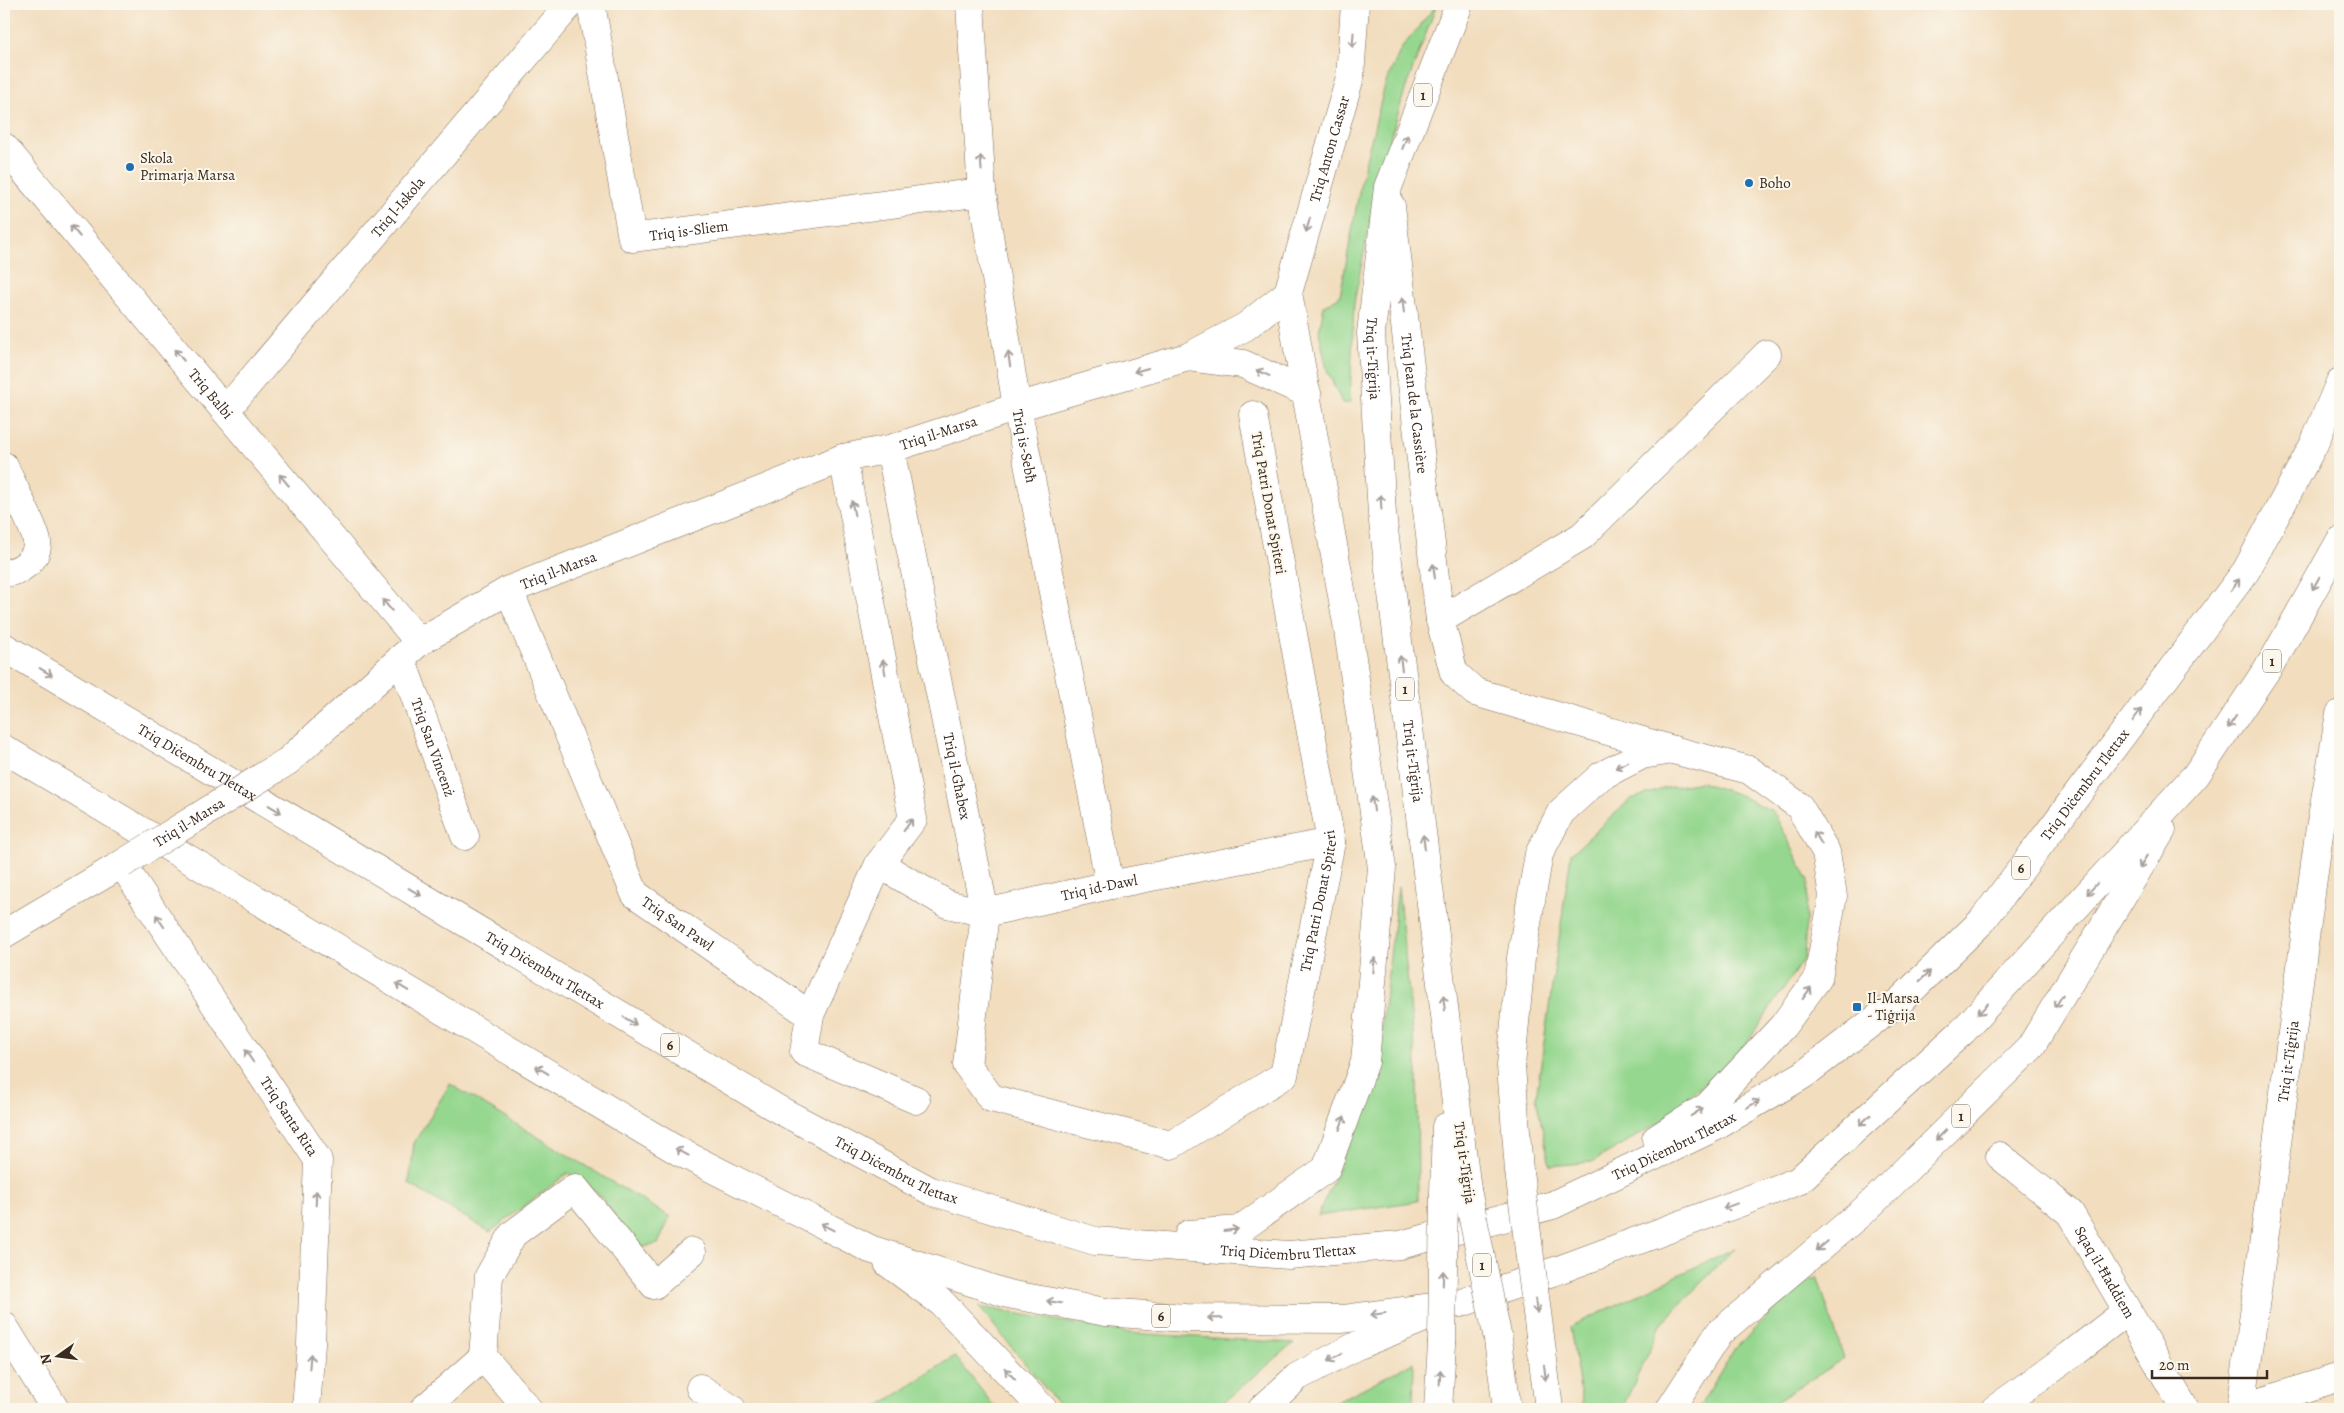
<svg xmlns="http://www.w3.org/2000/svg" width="2344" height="1413" font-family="Alegreya,serif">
	<rect width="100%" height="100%" fill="#fbf7ec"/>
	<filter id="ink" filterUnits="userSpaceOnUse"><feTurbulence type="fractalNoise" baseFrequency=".02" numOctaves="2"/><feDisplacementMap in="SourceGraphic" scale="10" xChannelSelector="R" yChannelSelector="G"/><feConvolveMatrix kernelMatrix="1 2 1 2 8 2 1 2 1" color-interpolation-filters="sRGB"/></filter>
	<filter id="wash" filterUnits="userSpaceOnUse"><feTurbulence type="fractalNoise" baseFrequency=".0096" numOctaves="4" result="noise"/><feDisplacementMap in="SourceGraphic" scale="20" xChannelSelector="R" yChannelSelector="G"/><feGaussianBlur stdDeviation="1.12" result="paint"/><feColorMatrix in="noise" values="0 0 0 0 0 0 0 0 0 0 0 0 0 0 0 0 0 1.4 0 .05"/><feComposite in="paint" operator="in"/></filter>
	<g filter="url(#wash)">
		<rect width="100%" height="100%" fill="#f2ddbe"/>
		<g fill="#95d78f" stroke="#688056">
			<path d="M1437 4 1405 90 1379 176 1354 303 1350 403H1342L1327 370 1319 332 1324 306 1340 296 1362 176 1385 85 1401 49Z"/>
			<path d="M1701 782 1740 795 1774 813 1808 879 1804 958 1739 1054 1659 1123 1592 1162 1550 1166 1536 1098 1571 854 1631 799 1666 788Z"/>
			<path d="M1398 886 1417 1072 1418 1201 1318 1216 1376 1079Z"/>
			<path d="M450 1084 670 1217 658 1244 638 1248 599 1194 568 1173 490 1232 409 1184 414 1143Z"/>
			<path d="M1735 1248 1662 1323 1622 1409H1583L1570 1327Z"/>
			<path d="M1817 1276 1844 1358 1765 1409H1698L1735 1349 1785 1298Z"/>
			<path d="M979 1307 1129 1333 1294 1343 1215 1409H1062Z"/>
			<path d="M955 1356 996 1409H874Z"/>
			<path d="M1414 1362 1413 1409H1323Z"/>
		</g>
	</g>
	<g filter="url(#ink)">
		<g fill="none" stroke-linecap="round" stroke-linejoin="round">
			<g stroke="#7b6956" stroke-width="29">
				<g id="minor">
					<path id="s1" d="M591 4 632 238 982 192"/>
					<path id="s2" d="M970 4 982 192 1017 407 1110 885"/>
					<path id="s3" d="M4 147 419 642"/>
					<path id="s4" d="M1391 206 1440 620 1454 673 1475 692 1673 750"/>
					<path d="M1188 357 1243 364 1307 393"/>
					<path id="s5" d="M226 410 570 4"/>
					<path id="s6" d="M890 449 985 913 967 1065 991 1098 1171 1145 1284 1075 1331 842 1253 415"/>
					<path d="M843 458 913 819 879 864 810 1015 804 1052 916 1100"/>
					<path d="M4 466C10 480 36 531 37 542 38 560 20 572 4 573"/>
					<path id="s7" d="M509 590 635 894 810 1015"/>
					<path d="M1440 620 1582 536 1767 354"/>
					<path id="s8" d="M401 658 465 836"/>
					<path id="s9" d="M288 761 419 642 509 590 843 458 890 449 1017 407 1188 357 1245 327 1288 293 1350 77 1355 4"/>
					<path id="s10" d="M879 864 947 904 985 913 1110 885 1331 842"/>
					<path id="s11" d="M4 934 122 864 318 1160 311 1344 306 1409"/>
					<path id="s12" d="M2000 1156 2070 1213 2185 1409"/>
					<path d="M4 1326 55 1409"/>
					<path d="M483 1357 528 1409"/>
					<path d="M700 1388 732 1409"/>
					<path d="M2241 1408 2340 1377"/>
					<path d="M424 1409 483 1357 489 1276 513 1234 575 1188 654 1285 692 1252"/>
					<path d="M1995 1409 2069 1356 2127 1311"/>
					<path id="s13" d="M2241 1409 2319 834 2340 714"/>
				</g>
			</g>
			<g stroke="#7b6956" stroke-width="29">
				<g id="highway">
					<path id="s14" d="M1459 4 1388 187 1371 333 1382 514 1467 1190"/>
					<path id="s15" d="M4 647 776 1108 931 1191 1095 1241 1289 1255 1400 1245 1553 1205 1715 1127 1803 1075 1901 1000 1982 921 2246 571 2314 444 2340 382"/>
					<path d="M4 749 678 1151 870 1249 1008 1294 1106 1312 1185 1318 1343 1319 1461 1303 1561 1269 1798 1181 1963 1031 2196 775 2274 659 2340 541"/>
					<path d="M1519 1171 1511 1066 1521 958 1539 854 1561 812 1601 776 1642 755 1673 750 1749 770 1799 806 1826 852 1833 896 1818 978 1783 1026 1708 1106 1656 1139"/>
					<path d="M1444 1193 1446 1127"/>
					<path d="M1189 1234 1239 1230 1326 1169 1365 1062 1382 868 1347 623 1288 293"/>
					<path d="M888 1263 942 1303 1043 1409"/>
					<path d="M1540 1336 1549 1409"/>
					<path d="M1498 1339 1507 1409"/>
					<path d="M1262 1409 1297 1377 1358 1345 1422 1319"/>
					<path d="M1438 1409 1442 1344"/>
					<path d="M1670 1409 1719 1333 1869 1206 2030 1048 2162 830"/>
				</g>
			</g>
			<use href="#minor" stroke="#fff" stroke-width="28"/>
			<use href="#highway" stroke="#fff" stroke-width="28"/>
			<g stroke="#7b6956" stroke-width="29" stroke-linecap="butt">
				<g id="minor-bridge">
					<path id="s16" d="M122 864 288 761"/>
				</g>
			</g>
			<g stroke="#7b6956" stroke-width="29" stroke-linecap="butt">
				<g id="highway-bridge">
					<path d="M1519 1171 1540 1336"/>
					<path d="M1467 1190 1498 1339"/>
					<path d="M1442 1344 1444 1193"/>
				</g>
			</g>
			<use href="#minor-bridge" stroke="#fff" stroke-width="28"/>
			<use href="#highway-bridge" stroke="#fff" stroke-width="28"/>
		</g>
		<defs><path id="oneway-shaft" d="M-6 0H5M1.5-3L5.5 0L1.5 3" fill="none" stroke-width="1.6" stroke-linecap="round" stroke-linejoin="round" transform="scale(1.25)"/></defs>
		<g stroke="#a79f9a">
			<use href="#oneway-shaft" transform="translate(1353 40) rotate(94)"/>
			<use href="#oneway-shaft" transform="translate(1405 142) rotate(-69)"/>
			<use href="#oneway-shaft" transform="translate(981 163) rotate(-94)"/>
			<use href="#oneway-shaft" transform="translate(1308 225) rotate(106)"/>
			<use href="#oneway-shaft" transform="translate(75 231) rotate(-130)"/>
			<use href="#oneway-shaft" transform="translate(1403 305) rotate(-97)"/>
			<use href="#oneway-shaft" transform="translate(179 355) rotate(-130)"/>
			<use href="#oneway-shaft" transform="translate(1009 359) rotate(-99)"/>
			<use href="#oneway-shaft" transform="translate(1141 370) rotate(164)"/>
			<use href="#oneway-shaft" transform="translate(1263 373) rotate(-156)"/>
			<use href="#oneway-shaft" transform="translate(284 480) rotate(-130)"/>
			<use href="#oneway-shaft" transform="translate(1381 502) rotate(-93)"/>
			<use href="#oneway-shaft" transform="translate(853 508) rotate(-101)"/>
			<use href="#oneway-shaft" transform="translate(1434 571) rotate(-97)"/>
			<use href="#oneway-shaft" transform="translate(2316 583) rotate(119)"/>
			<use href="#oneway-shaft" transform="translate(2235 585) rotate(-53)"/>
			<use href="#oneway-shaft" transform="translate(387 605) rotate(-130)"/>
			<use href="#oneway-shaft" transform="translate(1401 663) rotate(-97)"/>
			<use href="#oneway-shaft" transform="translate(884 667) rotate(-101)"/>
			<use href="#oneway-shaft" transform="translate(46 672) rotate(31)"/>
			<use href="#oneway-shaft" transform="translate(2137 715) rotate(-53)"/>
			<use href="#oneway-shaft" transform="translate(2232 722) rotate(124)"/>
			<use href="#oneway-shaft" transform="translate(1622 765) rotate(154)"/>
			<use href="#oneway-shaft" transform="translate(1373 804) rotate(-98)"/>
			<use href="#oneway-shaft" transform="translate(275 809) rotate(31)"/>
			<use href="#oneway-shaft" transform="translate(908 825) rotate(-54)"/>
			<use href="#oneway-shaft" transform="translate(1818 838) rotate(-121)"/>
			<use href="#oneway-shaft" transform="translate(1424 842) rotate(-97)"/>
			<use href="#oneway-shaft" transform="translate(2143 862) rotate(121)"/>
			<use href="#oneway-shaft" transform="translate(2092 889) rotate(132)"/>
			<use href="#oneway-shaft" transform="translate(415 892) rotate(31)"/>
			<use href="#oneway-shaft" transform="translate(160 921) rotate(-124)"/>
			<use href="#oneway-shaft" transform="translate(1374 965) rotate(-85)"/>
			<use href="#oneway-shaft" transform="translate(1925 976) rotate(-44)"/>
			<use href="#oneway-shaft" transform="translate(402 987) rotate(-149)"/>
			<use href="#oneway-shaft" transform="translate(1807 993) rotate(-54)"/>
			<use href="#oneway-shaft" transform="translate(2059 1001) rotate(121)"/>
			<use href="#oneway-shaft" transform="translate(1444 1003) rotate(-97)"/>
			<use href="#oneway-shaft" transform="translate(1983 1009) rotate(132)"/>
			<use href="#oneway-shaft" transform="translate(630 1021) rotate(31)"/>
			<use href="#oneway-shaft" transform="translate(249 1056) rotate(-124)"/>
			<use href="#oneway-shaft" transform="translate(542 1070) rotate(-149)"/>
			<use href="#oneway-shaft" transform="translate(1753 1104) rotate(-31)"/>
			<use href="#oneway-shaft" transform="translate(1697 1112) rotate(-33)"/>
			<use href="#oneway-shaft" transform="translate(1865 1120) rotate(138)"/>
			<use href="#oneway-shaft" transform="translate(1342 1123) rotate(-70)"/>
			<use href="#oneway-shaft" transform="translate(1941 1135) rotate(135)"/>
			<use href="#oneway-shaft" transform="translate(682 1152) rotate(-152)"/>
			<use href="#oneway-shaft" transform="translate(316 1198) rotate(-88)"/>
			<use href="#oneway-shaft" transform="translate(1730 1206) rotate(160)"/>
			<use href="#oneway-shaft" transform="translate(827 1227) rotate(-153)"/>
			<use href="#oneway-shaft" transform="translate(1231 1230) rotate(-7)"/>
			<use href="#oneway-shaft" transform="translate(1822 1246) rotate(140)"/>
			<use href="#oneway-shaft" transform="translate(1443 1278) rotate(-89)"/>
			<use href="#oneway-shaft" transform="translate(1054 1302) rotate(-170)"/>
			<use href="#oneway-shaft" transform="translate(1536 1306) rotate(83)"/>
			<use href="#oneway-shaft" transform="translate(1378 1314) rotate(172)"/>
			<use href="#oneway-shaft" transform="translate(1215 1318) rotate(-179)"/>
			<use href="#oneway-shaft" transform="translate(1335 1357) rotate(152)"/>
			<use href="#oneway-shaft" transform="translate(310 1361) rotate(-85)"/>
			<use href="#oneway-shaft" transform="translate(1545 1373) rotate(83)"/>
			<use href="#oneway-shaft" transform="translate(1010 1374) rotate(-133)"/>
			<use href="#oneway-shaft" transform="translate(1440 1377) rotate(-87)"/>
		</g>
	</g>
	<g fill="#1f6fb2" stroke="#fbf7ec" stroke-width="2">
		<circle cx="130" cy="167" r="5"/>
		<circle cx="1749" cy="183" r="5"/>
		<rect x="1852" y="1002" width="10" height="10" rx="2.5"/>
	</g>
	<g text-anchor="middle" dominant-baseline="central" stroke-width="4" stroke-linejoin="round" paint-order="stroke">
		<g fill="#fbf7ec" stroke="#75685c" stroke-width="1">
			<rect x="1414" y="83.5" width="18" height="23" rx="4"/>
			<rect x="2263" y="649.5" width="18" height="23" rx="4"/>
			<rect x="1396" y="677.5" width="18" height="23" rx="4"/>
			<rect x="2012" y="856.5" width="18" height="23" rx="4"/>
			<rect x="661" y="1033.5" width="18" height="23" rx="4"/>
			<rect x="1952" y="1104.5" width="18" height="23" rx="4"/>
			<rect x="1473" y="1253.5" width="18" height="23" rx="4"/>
			<rect x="1152" y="1304.5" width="18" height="23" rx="4"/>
		</g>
		<g font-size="14" font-weight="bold" fill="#3b2a1e">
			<text x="1423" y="95">1</text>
			<text x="2272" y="661">1</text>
			<text x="1405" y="689">1</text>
			<text x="2021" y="868">6</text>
			<text x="670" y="1045">6</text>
			<text x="1961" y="1116">1</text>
			<text x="1482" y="1265">1</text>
			<text x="1161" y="1316">6</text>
		</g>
		<g font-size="15" fill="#3b2a1e" stroke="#fbf7ec">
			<text stroke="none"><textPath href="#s9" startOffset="1269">Triq Anton Cassar</textPath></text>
			<text stroke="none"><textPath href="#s5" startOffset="266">Triq l-Iskola</textPath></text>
			<text stroke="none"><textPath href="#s1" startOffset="295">Triq is-Sliem</textPath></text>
			<text stroke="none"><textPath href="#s14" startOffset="369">Triq it-Tiġrija</textPath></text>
			<text stroke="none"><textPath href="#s3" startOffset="322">Triq Balbi</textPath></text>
			<text stroke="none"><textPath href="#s4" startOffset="199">Triq Jean de la Cassière</textPath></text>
			<text stroke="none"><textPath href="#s9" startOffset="739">Triq il-Marsa</textPath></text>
			<text stroke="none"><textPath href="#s2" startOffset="446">Triq is-Sebħ</textPath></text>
			<text transform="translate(1269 503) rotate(80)">Triq Patri Donat Spiteri</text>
			<text stroke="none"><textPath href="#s9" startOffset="334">Triq il-Marsa</textPath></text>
			<text stroke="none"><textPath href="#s8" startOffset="95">Triq San Vincenż</textPath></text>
			<text stroke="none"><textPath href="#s15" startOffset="225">Triq Diċembru Tlettax</textPath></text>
			<text stroke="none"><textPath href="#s14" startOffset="774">Triq it-Tiġrija</textPath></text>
			<text stroke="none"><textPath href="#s6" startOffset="334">Triq il-Għabex</textPath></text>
			<text stroke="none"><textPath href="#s15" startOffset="2400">Triq Diċembru Tlettax</textPath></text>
			<text stroke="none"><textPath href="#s16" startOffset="79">Triq il-Marsa</textPath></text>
			<text stroke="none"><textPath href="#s10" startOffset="235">Triq id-Dawl</textPath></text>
			<text stroke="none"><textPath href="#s6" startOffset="1164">Triq Patri Donat Spiteri</textPath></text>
			<text stroke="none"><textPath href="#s7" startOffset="381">Triq San Pawl</textPath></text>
			<text stroke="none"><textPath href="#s15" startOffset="630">Triq Diċembru Tlettax</textPath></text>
			<text stroke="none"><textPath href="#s13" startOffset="351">Triq it-Tiġrija</textPath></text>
			<text stroke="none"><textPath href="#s11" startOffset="440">Triq Santa Rita</textPath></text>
			<text stroke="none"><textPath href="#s15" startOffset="1845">Triq Diċembru Tlettax</textPath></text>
			<text transform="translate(1465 1163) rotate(82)">Triq it-Tiġrija</text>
			<text stroke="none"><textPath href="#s15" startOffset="1035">Triq Diċembru Tlettax</textPath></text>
			<text stroke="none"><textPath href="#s15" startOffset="1440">Triq Diċembru Tlettax</textPath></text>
			<text stroke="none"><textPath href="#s12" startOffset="159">Sqaq il-Ħaddiem</textPath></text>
		</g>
		<g font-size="15" fill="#3b2a1e" stroke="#fbf7ec" text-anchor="start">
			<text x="140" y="158">Skola<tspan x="140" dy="17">Primarja Marsa</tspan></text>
			<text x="1759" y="183">Boho</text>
			<text x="1867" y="998">Il-Marsa<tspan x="1867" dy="17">- Tiġrija</tspan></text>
		</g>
	</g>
	<rect width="2344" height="1413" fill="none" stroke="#fbf7ec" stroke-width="20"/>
	<g transform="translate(58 1356) rotate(256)" stroke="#fbf7ec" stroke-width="4" paint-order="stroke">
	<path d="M0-4L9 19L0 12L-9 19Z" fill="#3b2a1e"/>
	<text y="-8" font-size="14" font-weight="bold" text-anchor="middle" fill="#3b2a1e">N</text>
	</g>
	<path d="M2152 1370v8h115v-8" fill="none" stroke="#3b2a1e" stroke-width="2.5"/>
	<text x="2159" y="1370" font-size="15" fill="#3b2a1e" stroke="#fbf7ec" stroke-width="4" paint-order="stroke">20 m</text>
</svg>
